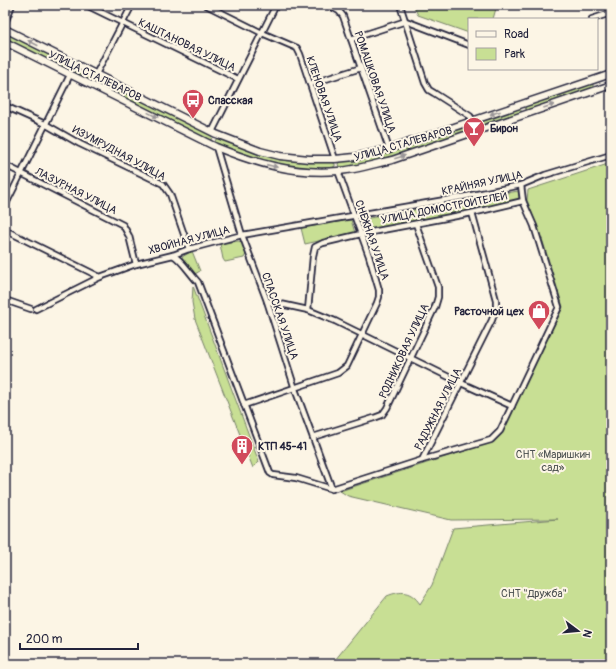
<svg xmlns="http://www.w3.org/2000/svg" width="616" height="669" font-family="Pangolin,sans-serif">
	<rect width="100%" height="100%" fill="#fcf5e5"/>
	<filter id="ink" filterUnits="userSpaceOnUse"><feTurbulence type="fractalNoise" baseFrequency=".025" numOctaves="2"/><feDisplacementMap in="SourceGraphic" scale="8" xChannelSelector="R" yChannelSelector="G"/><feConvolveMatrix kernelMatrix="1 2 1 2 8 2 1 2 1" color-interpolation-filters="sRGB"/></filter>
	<g filter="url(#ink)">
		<g fill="#c8df94" stroke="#758068">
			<path d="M413 5H497L493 19H469V33L418 15Z"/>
			<path d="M5 32 71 65 72 67 69 71 5 40Z"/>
			<path d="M77 68 212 135 211 140 209 141 74 74Z"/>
			<path d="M593 83V90L530 111H527L525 108 527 104Z"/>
			<path d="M520 108 522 113C463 134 404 158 342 168L339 167 338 164 340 161Z"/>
			<path d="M219 138 255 152 331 161 335 164V166C323 177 250 159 234 153 228 150 221 146 215 143L216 139Z"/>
			<path d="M611 163V664H335V660L387 596C402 590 411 591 420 604L432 585 453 528 558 519 451 520 348 496 340 491 489 443 501 435 563 307 543 242 527 200 528 190Z"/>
			<path d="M518 191 520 202 366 230 364 219Z"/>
			<path d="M351 220 355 233 305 244 301 228Z"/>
			<path d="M238 241 242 242 247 252 244 258 225 262 223 259 220 244Z"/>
			<path d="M192 251 200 271 195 274 182 257Z"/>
			<path d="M193 286 259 462 253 468 195 319 192 302Z"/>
		</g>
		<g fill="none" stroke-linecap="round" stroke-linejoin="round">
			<g stroke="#22223b" stroke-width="8">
				<g id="minor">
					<path d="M86 5 238 79"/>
					<path d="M206 5 262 33 297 48 300 54 335 159"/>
					<path d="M328 5 339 11 343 16 389 149"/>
					<path d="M400 5 425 83 429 90 434 93 470 116 473 120"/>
					<path d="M592 19 611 13"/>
					<path d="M5 23 12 5"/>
					<path d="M351 39 406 21 469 45"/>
					<path d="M96 74 132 5"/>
					<path d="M310 84 361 68"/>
					<path d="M5 106 45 124 80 144 163 184 170 194 189 249"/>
					<path d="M212 132 276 5"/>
					<path d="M216 147 242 235 267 301 295 389 332 489"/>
					<path d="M5 165 123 225 129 236 136 264"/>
					<path d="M5 206 70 75"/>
					<path d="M5 230 100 277"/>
					<path d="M173 255C182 260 190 274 198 282L270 473 273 475 296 478 332 489 422 460 491 440 500 431 559 307 534 226 523 201 521 185"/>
					<path d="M5 300 31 309"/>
					<path d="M267 301 308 310 335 321 461 383 512 406"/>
					<path d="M36 309 100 277 136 264 173 255 189 249 242 235 462 197 521 185 545 175 611 155"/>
					<path d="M308 310 313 256 315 247 323 243 361 234 472 213 523 201"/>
					<path d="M244 405 338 373 347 366 377 303 379 297V290L369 256 338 171"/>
					<path d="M313 437 374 418 382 415 387 408 435 307 438 297V287L416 224"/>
					<path d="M422 460 492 320 496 308V300L472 213"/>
				</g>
			</g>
			<g stroke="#22223b" stroke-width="9">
				<g id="secondary">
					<path d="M5 29 216 134 260 151 280 156 309 159H335L355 157 389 149 611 74"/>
					<path d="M5 42 216 147C255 163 295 175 338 171 356 170 374 164 392 160L611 85"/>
				</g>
			</g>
			<use href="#minor" stroke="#fcf5e5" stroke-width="4.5"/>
			<use href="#secondary" stroke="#fcf5e5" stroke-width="6"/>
		</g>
		<defs><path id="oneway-solid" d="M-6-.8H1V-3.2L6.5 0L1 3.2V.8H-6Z"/></defs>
		<g fill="#9a9698">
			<use href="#oneway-solid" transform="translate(33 43) rotate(-153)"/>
			<use href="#oneway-solid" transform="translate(549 106) rotate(-19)"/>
			<use href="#oneway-solid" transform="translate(495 113) rotate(162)"/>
			<use href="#oneway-solid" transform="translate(153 115) rotate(26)"/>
			<use href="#oneway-solid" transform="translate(400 157) rotate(-18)"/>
			<use href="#oneway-solid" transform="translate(272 166) rotate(13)"/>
		</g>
	</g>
	<defs>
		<g id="bus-pin" transform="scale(1.15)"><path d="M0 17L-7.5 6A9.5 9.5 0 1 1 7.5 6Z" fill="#d1495b" stroke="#fcf5e5"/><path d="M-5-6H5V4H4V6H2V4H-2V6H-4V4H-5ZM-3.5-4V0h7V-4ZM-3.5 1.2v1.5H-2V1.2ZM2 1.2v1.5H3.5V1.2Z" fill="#fff"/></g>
		<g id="bar-pin" transform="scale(1.15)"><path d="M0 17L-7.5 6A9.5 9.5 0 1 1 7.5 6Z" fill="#d1495b" stroke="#fcf5e5"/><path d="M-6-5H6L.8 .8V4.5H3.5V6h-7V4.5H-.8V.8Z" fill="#fff"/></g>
		<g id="shop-pin" transform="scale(1.15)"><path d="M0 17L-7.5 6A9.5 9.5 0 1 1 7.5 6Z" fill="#d1495b" stroke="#fcf5e5"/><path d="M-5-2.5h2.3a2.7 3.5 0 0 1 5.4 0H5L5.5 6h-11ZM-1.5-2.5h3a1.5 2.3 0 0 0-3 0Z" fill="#fff"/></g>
		<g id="building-pin" transform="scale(1.15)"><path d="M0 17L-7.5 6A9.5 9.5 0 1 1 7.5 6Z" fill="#d1495b" stroke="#fcf5e5"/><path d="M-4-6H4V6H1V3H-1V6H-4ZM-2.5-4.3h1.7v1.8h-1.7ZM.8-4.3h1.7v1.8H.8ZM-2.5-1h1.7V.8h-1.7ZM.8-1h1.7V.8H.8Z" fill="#fff"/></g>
	</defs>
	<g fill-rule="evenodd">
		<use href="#bus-pin" x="193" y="100"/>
		<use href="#bar-pin" x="474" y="128"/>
		<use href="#shop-pin" x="539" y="311"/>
		<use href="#building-pin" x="242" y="446"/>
	</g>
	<g text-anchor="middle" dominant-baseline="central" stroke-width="4" stroke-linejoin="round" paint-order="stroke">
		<g font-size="11" fill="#22223b" stroke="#fcf5e5">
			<text transform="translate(187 45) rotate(26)">КАШТАНОВАЯ УЛИЦА</text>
			<text transform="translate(95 76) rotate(26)">УЛИЦА СТАЛЕВАРОВ</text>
			<text transform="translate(375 82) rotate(71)">РОМАШКОВАЯ УЛИЦА</text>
			<text transform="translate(324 99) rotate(71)">КЛЕНОВАЯ УЛИЦА</text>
			<text transform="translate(403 144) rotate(-16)">УЛИЦА СТАЛЕВАРОВ</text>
			<text transform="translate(119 153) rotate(28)">ИЗУМРУДНАЯ УЛИЦА</text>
			<text transform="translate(482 183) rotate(-12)">КРАЙНЯЯ УЛИЦА</text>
			<text transform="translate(76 191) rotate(27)">ЛАЗУРНАЯ УЛИЦА</text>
			<text transform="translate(444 208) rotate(-11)">УЛИЦА ДОМОСТРОИТЕЛЕЙ</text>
			<text transform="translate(189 240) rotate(-15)">ХВОЙНАЯ УЛИЦА</text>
			<text transform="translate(372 240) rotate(71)">СНЕЖНАЯ УЛИЦА</text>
			<text transform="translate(280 316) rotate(71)">СПАССКАЯ УЛИЦА</text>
			<text transform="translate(404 351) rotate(-65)">РОДНИКОВАЯ УЛИЦА</text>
			<text transform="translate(438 409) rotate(-63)">РАДУЖНАЯ УЛИЦА</text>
		</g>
		<g font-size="11" font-weight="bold" fill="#22223b" stroke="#fcf5e5" text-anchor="start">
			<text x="208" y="100">Спасская</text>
			<text x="490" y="128">Бирон</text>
			<text x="524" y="311" text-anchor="end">Расточной цех</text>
			<text x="258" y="446">КТП 45-41</text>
		</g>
		<g font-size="11" fill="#4c5151" stroke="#fcf5e5">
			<text x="553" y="454">СНТ «Маришкин<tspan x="553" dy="13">сад»</tspan></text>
			<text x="534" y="593">СНТ "Дружба"</text>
		</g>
	</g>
	<rect width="616" height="669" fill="none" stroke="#fcf5e5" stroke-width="20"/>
	<rect x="10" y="10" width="596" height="649" fill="none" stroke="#22223b" stroke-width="1.5" filter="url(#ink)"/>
	<rect x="468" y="18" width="130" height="52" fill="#fcf5e5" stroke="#a5a1a1"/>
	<rect x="476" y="31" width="20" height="6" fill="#fcf5e5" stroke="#a5a1a1"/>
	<text x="504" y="38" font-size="12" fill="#22223b">Road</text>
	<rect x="476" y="48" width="20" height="12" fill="#c8df94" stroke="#a5a1a1"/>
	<text x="504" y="58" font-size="12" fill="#22223b">Park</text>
	<g transform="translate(578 631) rotate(106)" stroke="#fcf5e5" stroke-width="3" paint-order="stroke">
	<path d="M0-3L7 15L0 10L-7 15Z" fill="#22223b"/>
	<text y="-6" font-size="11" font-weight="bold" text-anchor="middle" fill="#22223b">N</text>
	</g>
	<path d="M20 643v6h118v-6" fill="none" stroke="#22223b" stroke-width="2"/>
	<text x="26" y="643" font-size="12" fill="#22223b" stroke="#fcf5e5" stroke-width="3" paint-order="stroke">200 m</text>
</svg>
